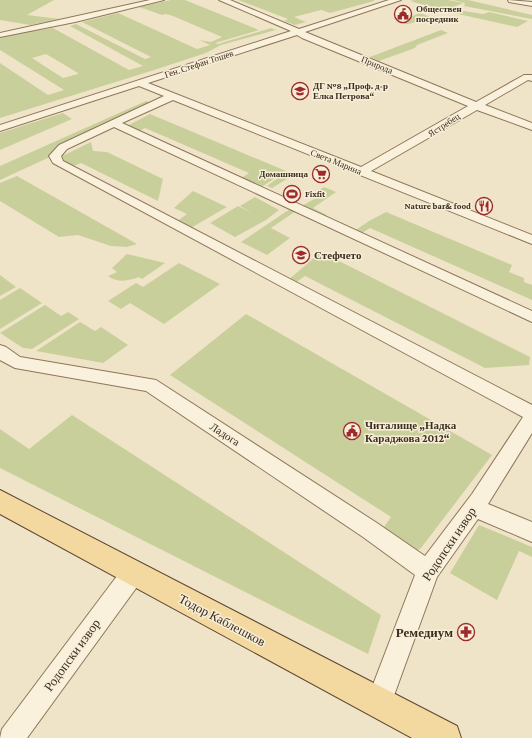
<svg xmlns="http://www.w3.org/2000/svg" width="532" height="738" font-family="'Crimson Pro',serif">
	<rect width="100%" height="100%" fill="#f0e4c8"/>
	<g fill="#c9cf9b" fill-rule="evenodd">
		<path d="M0 0H54L27 15 60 19 30 25 0 20Z"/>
		<path d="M171 0H185L259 30 215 43 218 44 271 28 276 30 221 45 206 53 151 71 0 118V63L48 95 64 90 0 50V37C18 32 35 31 53 28L129 70 143 66 70 26 76 24 145 59 151 57 82 22 118 13 197 49 210 45 199 40 211 42 222 37 173 16 166 14 162 15 139 7ZM46 54 78 73V74L63 78 32 58Z"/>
		<path d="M238 0H374V1L330 13 321 10 294 17 306 22 295 25 284 21 288 19Z"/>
		<path d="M414 0H448L463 3C444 13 429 6 410 1Z"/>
		<path d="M453 0H468L532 15V19L464 6 465 3Z"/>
		<path d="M440 10H458L483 14 489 12 528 21 517 27Z"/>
		<path d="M420 13 436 19C430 21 426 19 421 21 409 23 409 26 396 22Z"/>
		<path d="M441 30 448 33 417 45 415 48 379 61 370 57Z"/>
		<path d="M146 101 154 104 52 156 0 180V166Z"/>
		<path d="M63 113 72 119 0 150V133Z"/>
		<path d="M150 114 286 171 260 188 240 179 249 173 145 128 137 132 127 126Z"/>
		<path d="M91 142 93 151 107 152 163 179 158 201 81 163 71 167 62 161 60 157Z"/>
		<path d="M287 171 295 174 272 188 267 186Z"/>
		<path d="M17 176 137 244 127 247 111 246 78 235 59 237 0 201V183Z"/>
		<path d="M324 187 336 192 313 208 327 215 321 218 300 207 316 198 311 196Z"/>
		<path d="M193 191 227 207 189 229 176 222 187 214 174 208Z"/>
		<path d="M255 197 279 210 266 220 235 237 210 223 238 206 250 212 240 206Z"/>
		<path d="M290 209 296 211 271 228 290 238 267 255 241 242Z"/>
		<path d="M386 212 512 265 509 272 524 278V282L532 285V300L370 228 359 235 353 232 369 221Z"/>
		<path d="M321 252 530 357 529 365 485 368 305 276 294 284 287 281Z"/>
		<path d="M127 254 165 263 142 279 139 277C129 281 117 283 108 276L117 272 112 268Z"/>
		<path d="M179 263 220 284 164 324 130 303 121 309 108 301 136 283 143 287Z"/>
		<path d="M0 275 16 287 0 296Z"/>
		<path d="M20 288 42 303 0 329V300Z"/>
		<path d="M45 305 61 316 68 312 79 319 32 349 23 348 0 333Z"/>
		<path d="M246 314 492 455 421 548 416 552 382 530 391 517 170 375Z"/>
		<path d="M80 322 95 331 101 327 128 345 103 363 36 351Z"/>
		<path d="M72 415 381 615 368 654 0 468V429L29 449Z"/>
		<path d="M479 525 532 547V557L519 551 497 600 450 573Z"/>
	</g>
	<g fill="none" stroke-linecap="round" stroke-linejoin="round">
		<g stroke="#8d765c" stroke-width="2">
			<g id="minor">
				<path d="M150 0H164L75 22 0 37V33Z"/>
				<path d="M219 0H230L299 29 389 0H401L305 32 476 102 524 75H532V81L528 80 485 105 532 123V130L477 110 371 171 532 235V244L173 100 122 123 532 311V322L114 127 67 149 61 156 63 161 532 405V433L488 504 532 522V542L478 519 437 577 388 712 379 716 370 712 366 703 415 575 363 537 146 391 15 368 0 360V345L6 347 20 357 156 380 377 523 425 556 472 494 523 417 53 163 49 156 59 145 164 96 139 86 0 131V125L291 31ZM297 35 302 38 468 106 361 167 148 83Z"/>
				<path d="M508 0 532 2V6L509 2Z"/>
				<path d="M134 561 142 564 145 572 142 580 27 738H0L2 729 126 564Z"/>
			</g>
		</g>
		<g stroke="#5b4430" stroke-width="2">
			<path id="major" d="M0 490 457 726 461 738H412L0 514Z"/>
		</g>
		<use href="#minor" fill="#faf1dc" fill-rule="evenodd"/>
		<use href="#major" fill="#f3d9a0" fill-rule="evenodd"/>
	</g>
	<defs>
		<g id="civic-ring" transform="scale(0.9)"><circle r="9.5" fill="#f7eed8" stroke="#9e2a2b" stroke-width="1.5"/><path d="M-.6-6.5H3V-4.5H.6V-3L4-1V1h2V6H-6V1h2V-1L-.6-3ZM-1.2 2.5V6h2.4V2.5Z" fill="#9e2a2b"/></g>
		<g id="school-ring" transform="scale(0.9)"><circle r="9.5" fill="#f7eed8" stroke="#9e2a2b" stroke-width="1.5"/><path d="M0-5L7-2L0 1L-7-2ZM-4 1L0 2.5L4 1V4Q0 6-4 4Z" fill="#9e2a2b"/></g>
		<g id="supermarket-ring" transform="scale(0.9)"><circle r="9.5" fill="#f7eed8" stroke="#9e2a2b" stroke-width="1.5"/><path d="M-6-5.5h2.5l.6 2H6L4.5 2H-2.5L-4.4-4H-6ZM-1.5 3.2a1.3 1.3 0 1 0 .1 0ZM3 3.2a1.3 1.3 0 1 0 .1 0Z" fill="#9e2a2b"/></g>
		<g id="stadium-ring" transform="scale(0.9)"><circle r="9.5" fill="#f7eed8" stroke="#9e2a2b" stroke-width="1.5"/><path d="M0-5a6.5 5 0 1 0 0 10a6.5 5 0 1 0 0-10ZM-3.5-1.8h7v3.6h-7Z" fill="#9e2a2b"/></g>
		<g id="restaurant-ring" transform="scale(0.9)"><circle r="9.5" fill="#f7eed8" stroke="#9e2a2b" stroke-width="1.5"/><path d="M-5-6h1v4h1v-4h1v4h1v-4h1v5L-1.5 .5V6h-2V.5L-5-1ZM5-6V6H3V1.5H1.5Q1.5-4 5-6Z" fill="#9e2a2b"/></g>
		<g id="pharmacy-ring" transform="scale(0.9)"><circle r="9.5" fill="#f7eed8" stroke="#9e2a2b" stroke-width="1.5"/><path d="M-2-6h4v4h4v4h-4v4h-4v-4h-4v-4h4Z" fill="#9e2a2b"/></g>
	</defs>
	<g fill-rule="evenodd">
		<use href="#civic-ring" x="403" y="14"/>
		<use href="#school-ring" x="300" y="91"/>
		<use href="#supermarket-ring" x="321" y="174"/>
		<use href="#stadium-ring" x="292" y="194"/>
		<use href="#restaurant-ring" x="484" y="206"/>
		<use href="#school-ring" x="301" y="255"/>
		<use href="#civic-ring" x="352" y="431"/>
		<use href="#pharmacy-ring" x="466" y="632"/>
	</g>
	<g text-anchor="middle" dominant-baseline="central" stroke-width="3" stroke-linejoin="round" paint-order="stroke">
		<g font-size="9" font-weight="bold" fill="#3d2e20" stroke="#f7eed8" text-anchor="start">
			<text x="416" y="9">Обществен<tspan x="416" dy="10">посредник</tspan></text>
			<text x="313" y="86">ДГ №8 „Проф. д-р<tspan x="313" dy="10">Елка Петрова“</tspan></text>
			<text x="308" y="174" text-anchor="end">Домашница</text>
			<text x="305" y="194">Fixfit</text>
			<text x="471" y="206" text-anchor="end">Nature bar&amp; food</text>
		</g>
		<g font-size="9" fill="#3d2e20" stroke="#f7eed8">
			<text transform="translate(199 64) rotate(-18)">Ген. Стефан Тошев</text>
			<text transform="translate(377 65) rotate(22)">Природа</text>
			<text transform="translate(444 125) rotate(-33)">Ястребец</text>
			<text transform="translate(336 162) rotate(22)">Света Марина</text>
		</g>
		<g font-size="11" font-weight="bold" fill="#3d2e20" stroke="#f7eed8" text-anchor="start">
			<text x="314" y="255">Стефчето</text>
			<text x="365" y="425">Читалище „Надка<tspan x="365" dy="13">Караджова 2012“</tspan></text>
		</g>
		<g font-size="11" fill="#3d2e20" stroke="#f7eed8">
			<text transform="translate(225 434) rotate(33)">Ладога</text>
		</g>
		<g font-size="13" fill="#3d2e20" stroke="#f7eed8">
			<text transform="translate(449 544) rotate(-56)">Родопски извор</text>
			<text transform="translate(222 620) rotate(28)">Тодор Каблешков</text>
			<text transform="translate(72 655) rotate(-54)">Родопски извор</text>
		</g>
		<g font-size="13" font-weight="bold" fill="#3d2e20" stroke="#f7eed8" text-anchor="end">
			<text x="453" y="632">Ремедиум</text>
		</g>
	</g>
</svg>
